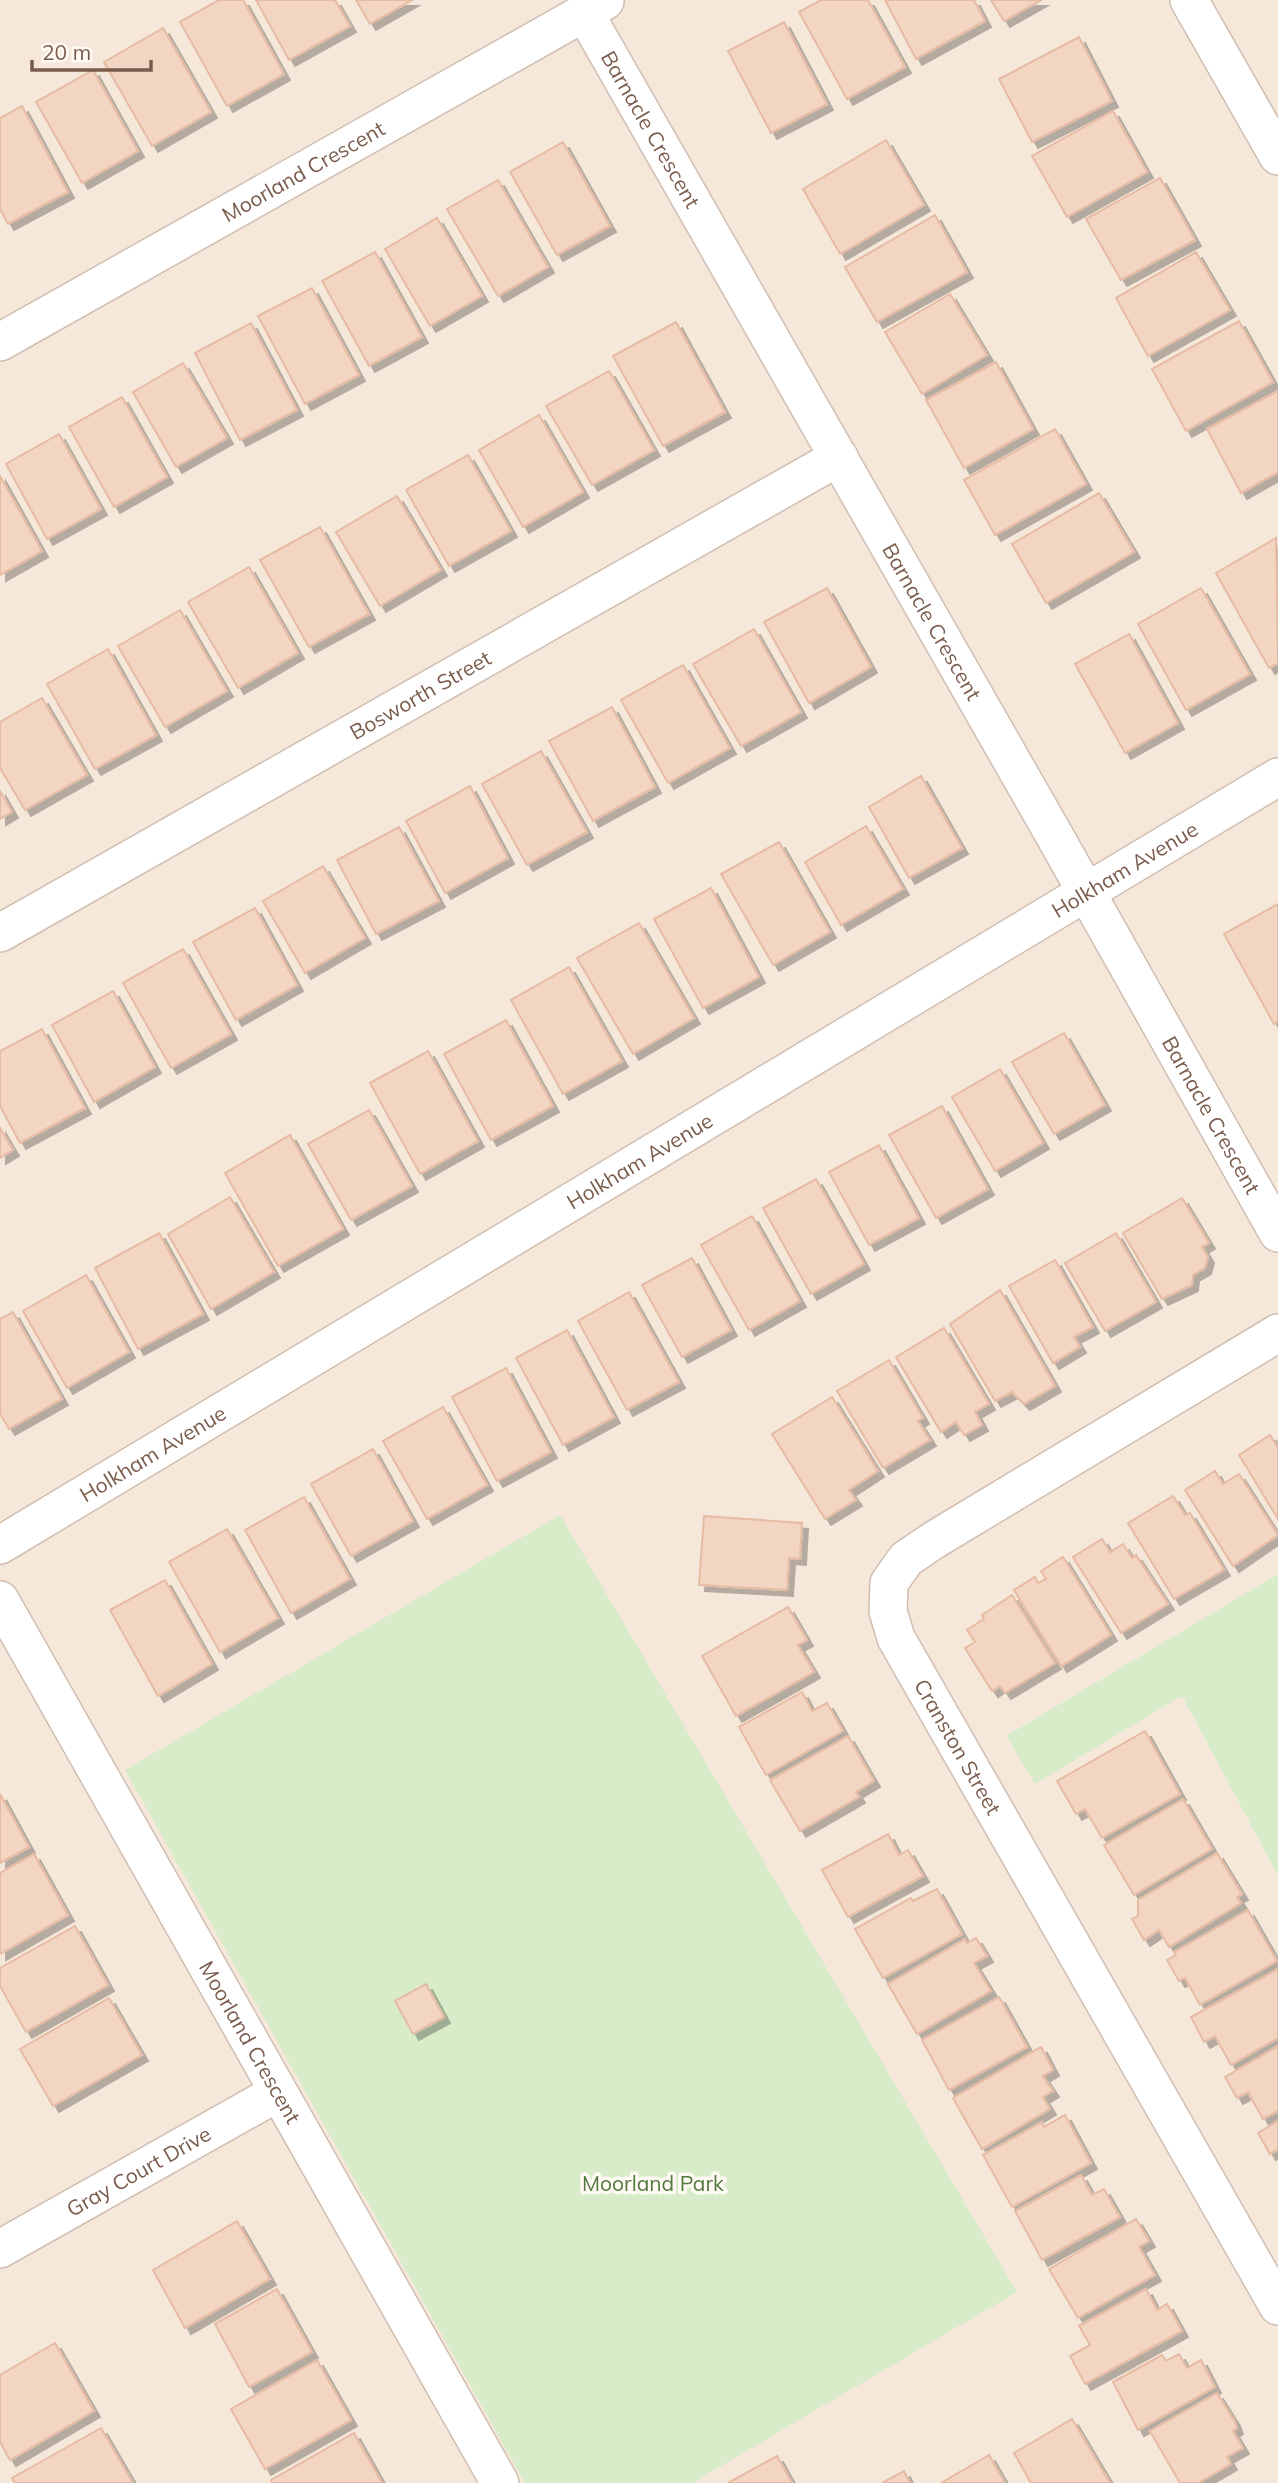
<svg xmlns="http://www.w3.org/2000/svg" width="1278" height="2483" font-family="Mulish,sans-serif">
	<defs>
		<filter id="shadow"><feDropShadow dx="6" dy="6" stdDeviation="0" flood-color="#0004"/></filter>
	</defs>
	<rect width="100%" height="100%" fill="#fdf6ec"/>
	<path fill="#f5e8da" d="M0 0H1278V1574L1006 1736 1035 1783 1182 1696 1278 1876V2483H0Z"/>
	<g fill="#d8ecc9">
		<path d="M560 1515 1017 2292 692 2483H525L125 1770Z"/>
		<path d="M1278 1574V1876L1182 1696 1035 1784 1006 1736Z"/>
	</g>
	<g fill="#f3d5c3" stroke="#e6bba3" stroke-width="2" filter="url(#shadow)">
		<path d="M219 0H243L284 74 227 106 180 22Z"/>
		<path d="M256 0H335L350 26 289 60Z"/>
		<path d="M356 0H412L370 24Z"/>
		<path d="M821 0H868L905 67 847 99 799 12Z"/>
		<path d="M885 0H974L985 21 916 59Z"/>
		<path d="M991 0H1041L1004 21Z"/>
		<path d="M784 22 827 104 771 133 728 51Z"/>
		<path d="M163 28 211 112 152 146 104 62Z"/>
		<path d="M1079 37 1112 101 1032 142 999 79Z"/>
		<path d="M93 70 138 151 82 183 36 102Z"/>
		<path d="M22 106 68 192 8 224 0 209V118Z"/>
		<path d="M1113 111 1147 172 1067 217 1032 156Z"/>
		<path d="M886 140 924 205 840 254 803 189Z"/>
		<path d="M563 142 610 226 557 255 510 172Z"/>
		<path d="M1160 178 1195 240 1121 280 1086 219Z"/>
		<path d="M498 180 548 267 498 296 447 209Z"/>
		<path d="M935 215 967 272 877 322 845 267Z"/>
		<path d="M437 218 482 296 430 326 385 249Z"/>
		<path d="M375 252 422 337 369 366 322 281Z"/>
		<path d="M1196 252 1230 310 1148 356 1116 298Z"/>
		<path d="M312 288 359 375 305 404 258 316Z"/>
		<path d="M950 294 987 355 922 394 885 332Z"/>
		<path d="M1239 321 1273 382 1186 431 1152 369Z"/>
		<path d="M676 322 725 412 663 446 613 356Z"/>
		<path d="M251 323 297 410 240 440 195 353Z"/>
		<path d="M996 362 1033 429 964 468 926 400Z"/>
		<path d="M183 363 227 438 176 467 133 392Z"/>
		<path d="M609 371 654 450 592 485 546 406Z"/>
		<path d="M1278 391V472L1241 493 1207 429Z"/>
		<path d="M122 397 167 477 114 507 69 427Z"/>
		<path d="M539 415 583 492 523 527 479 450Z"/>
		<path d="M1055 429 1086 484 995 535 964 480Z"/>
		<path d="M59 434 101 509 47 539 6 464Z"/>
		<path d="M468 455 511 531 449 566 406 490Z"/>
		<path d="M0 476 42 551 0 575Z"/>
		<path d="M1099 493 1134 552 1046 603 1012 544Z"/>
		<path d="M397 496 441 570 380 606 336 532Z"/>
		<path d="M320 527 369 614 309 647 260 560Z"/>
		<path d="M1276 538 1278 663 1269 668 1216 573Z"/>
		<path d="M249 567 298 653 238 688 188 602Z"/>
		<path d="M827 588 871 667 809 703 764 622Z"/>
		<path d="M1201 588 1250 674 1186 710 1138 624Z"/>
		<path d="M180 610 227 691 165 727 118 646Z"/>
		<path d="M754 629 801 712 741 746 693 664Z"/>
		<path d="M1129 634 1178 723 1125 753 1075 664Z"/>
		<path d="M108 649 156 735 95 769 47 684Z"/>
		<path d="M683 665 730 748 668 783 621 700Z"/>
		<path d="M42 698 87 775 25 810 0 768V722Z"/>
		<path d="M612 707 655 787 593 821 549 741Z"/>
		<path d="M541 751 587 832 527 865 482 784Z"/>
		<path d="M921 776 962 848 909 878 869 807Z"/>
		<path d="M470 786 508 858 445 893 406 821Z"/>
		<path d="M0 791 12 812 0 819Z"/>
		<path d="M866 826 903 889 841 925 805 862Z"/>
		<path d="M399 827 439 901 376 934 337 860Z"/>
		<path d="M779 842 830 932 773 965 721 874Z"/>
		<path d="M323 866 365 938 305 973 263 901Z"/>
		<path d="M711 888 759 977 703 1008 654 919Z"/>
		<path d="M1278 904V1021L1274 1024 1224 934Z"/>
		<path d="M255 908 297 985 236 1020 193 942Z"/>
		<path d="M639 923 694 1018 633 1054 577 958Z"/>
		<path d="M183 949 231 1034 171 1068 123 983Z"/>
		<path d="M569 967 622 1061 563 1094 511 1000Z"/>
		<path d="M113 991 155 1067 94 1102 52 1025Z"/>
		<path d="M506 1020 553 1106 491 1140 444 1054Z"/>
		<path d="M42 1029 85 1108 20 1143 0 1106V1051Z"/>
		<path d="M1064 1033 1105 1105 1054 1134 1012 1062Z"/>
		<path d="M428 1051 478 1141 420 1174 370 1083Z"/>
		<path d="M1000 1069 1043 1143 995 1171 952 1097Z"/>
		<path d="M942 1106 988 1189 936 1218 889 1135Z"/>
		<path d="M369 1110 412 1186 351 1220 308 1144Z"/>
		<path d="M0 1128 13 1150 0 1158Z"/>
		<path d="M290 1135 343 1229 278 1266 225 1173Z"/>
		<path d="M879 1145 919 1218 869 1245 829 1172Z"/>
		<path d="M816 1179 864 1264 811 1294 763 1208Z"/>
		<path d="M230 1197 274 1272 211 1309 168 1234Z"/>
		<path d="M1182 1198 1209 1243 1202 1247 1208 1257 1205 1268 1193 1275 1192 1285 1162 1299 1123 1233Z"/>
		<path d="M752 1216 800 1301 749 1330 701 1245Z"/>
		<path d="M159 1233 203 1314 138 1349 95 1268Z"/>
		<path d="M1116 1233 1156 1302 1105 1331 1065 1263Z"/>
		<path d="M692 1258 731 1330 682 1357 642 1285Z"/>
		<path d="M1055 1260 1093 1327 1074 1337 1080 1347 1053 1363 1009 1286Z"/>
		<path d="M86 1275 129 1352 67 1388 23 1311Z"/>
		<path d="M1000 1290 1055 1386 1024 1404 1012 1392 995 1401 950 1324Z"/>
		<path d="M629 1292 679 1382 627 1410 578 1321Z"/>
		<path d="M13 1312 62 1399 9 1429 0 1414V1319Z"/>
		<path d="M944 1328 989 1404 975 1412 982 1425 964 1435 956 1422 941 1432 896 1357Z"/>
		<path d="M567 1330 614 1417 563 1445 516 1358Z"/>
		<path d="M889 1360 923 1418 918 1421 930 1440 883 1468 837 1391Z"/>
		<path d="M506 1368 551 1452 497 1481 452 1397Z"/>
		<path d="M832 1397 878 1471 849 1490 856 1500 825 1519 772 1434Z"/>
		<path d="M443 1407 487 1485 427 1519 383 1441Z"/>
		<path d="M1270 1435 1278 1448V1519L1239 1455Z"/>
		<path d="M373 1449 413 1521 351 1556 311 1484Z"/>
		<path d="M1215 1471 1223 1484 1239 1474 1278 1535 1233 1566 1185 1490Z"/>
		<path d="M1173 1496 1185 1515 1190 1513 1224 1570 1174 1599 1128 1523Z"/>
		<path d="M304 1497 350 1579 291 1613 245 1530Z"/>
		<path d="M704 1516 802 1523 800 1559 789 1558 787 1590 699 1585Z"/>
		<path d="M227 1529 278 1618 220 1652 169 1562Z"/>
		<path d="M1102 1539 1110 1552 1123 1544 1132 1558 1136 1555 1168 1604 1121 1633 1073 1557Z"/>
		<path d="M1063 1557 1111 1635 1061 1666 1014 1590 1035 1577 1038 1583 1046 1579 1041 1571Z"/>
		<path d="M165 1580 212 1664 158 1696 110 1610Z"/>
		<path d="M1012 1595 1055 1663 1005 1693 1000 1686 992 1691 965 1648 975 1642 967 1630 984 1619 982 1615Z"/>
		<path d="M788 1607 807 1640 798 1645 814 1672 736 1716 702 1656Z"/>
		<path d="M802 1692 812 1711 827 1703 843 1731 766 1775 739 1727Z"/>
		<path d="M1145 1731 1180 1794 1102 1838 1085 1809 1076 1814 1057 1781Z"/>
		<path d="M848 1736 874 1781 856 1792 859 1797 800 1831 770 1780Z"/>
		<path d="M0 1794 29 1847 0 1863Z"/>
		<path d="M1183 1799 1212 1849 1134 1895 1104 1845Z"/>
		<path d="M888 1834 899 1855 908 1850 923 1876 848 1917 822 1870Z"/>
		<path d="M1217 1853 1242 1894 1237 1897 1241 1903 1169 1947 1159 1930 1144 1940 1132 1919 1138 1916V1900Z"/>
		<path d="M34 1854 68 1915 0 1954V1873Z"/>
		<path d="M937 1889 962 1934 883 1978 855 1929 911 1898 913 1901Z"/>
		<path d="M1248 1910 1277 1961 1200 2005 1185 1978 1179 1981 1167 1960 1176 1955 1174 1952Z"/>
		<path d="M75 1926 108 1985 26 2032 0 1986V1968Z"/>
		<path d="M976 1938 987 1956 974 1963 991 1991 917 2034 888 1984 965 1939 967 1943Z"/>
		<path d="M1278 1969V2038L1231 2065 1215 2036 1204 2042 1191 2017Z"/>
		<path d="M426 1984 444 2017 413 2034 395 2001Z"/>
		<path d="M999 1997 1027 2047 949 2090 922 2040Z"/>
		<path d="M109 1998 142 2055 53 2106 20 2049Z"/>
		<path d="M1278 2046V2111L1263 2119 1248 2092 1237 2098 1225 2077Z"/>
		<path d="M1041 2047 1053 2070 1043 2076 1053 2091 1043 2097 1050 2109 982 2149 953 2098Z"/>
		<path d="M1065 2115 1091 2163 1012 2207 983 2155 1042 2122 1044 2127Z"/>
		<path d="M1278 2121V2149L1270 2154 1258 2133Z"/>
		<path d="M1081 2175 1092 2195 1104 2189 1120 2217 1042 2260 1015 2211Z"/>
		<path d="M1136 2219 1149 2241 1139 2247 1155 2275 1078 2318 1049 2269Z"/>
		<path d="M237 2221 270 2279 185 2328 153 2270Z"/>
		<path d="M277 2289 312 2352 249 2387 215 2324Z"/>
		<path d="M1146 2289 1157 2310 1167 2304 1182 2331 1085 2384 1070 2356 1090 2345 1079 2326Z"/>
		<path d="M55 2343 94 2411 10 2460 0 2442V2375Z"/>
		<path d="M1179 2354 1187 2368 1201 2360 1215 2387 1138 2430 1113 2382 1162 2355 1166 2361Z"/>
		<path d="M317 2360 351 2420 265 2469 231 2409Z"/>
		<path d="M1217 2393 1234 2420 1237 2428 1233 2431 1243 2448 1227 2457 1231 2464 1198 2483H1180L1150 2431Z"/>
		<path d="M1072 2419 1110 2483H1031L1014 2453Z"/>
		<path d="M101 2428 133 2483H15L12 2478Z"/>
		<path d="M354 2433 382 2483H272L271 2480Z"/>
		<path d="M989 2455 1005 2483H941Z"/>
		<path d="M777 2456 792 2483H728Z"/>
		<path d="M904 2471 910 2483H882Z"/>
	</g>
	<g fill="none" stroke-linecap="round" stroke-linejoin="round">
		<g stroke="#d1beb0" stroke-width="40">
			<g id="street">
				<path d="M1189 0 1278 156"/>
				<path id="s1" d="M584 12 1053 833 1278 1233"/>
				<path id="s2" d="M0 342 605 1"/>
				<path id="s3" d="M0 933 839 457"/>
				<path id="s4" d="M1278 1333 934 1540 906 1559 889 1583 888 1611 896 1638 1278 2306"/>
				<path id="s5" d="M0 1545 1278 777"/>
				<path id="s6" d="M0 1600 500 2483"/>
				<path id="s7" d="M0 2249 277 2093"/>
			</g>
		</g>
		<use href="#street" stroke="#fff" stroke-width="37"/>
	</g>
	<g text-anchor="middle" dominant-baseline="central" stroke-width="7" stroke-linejoin="round" paint-order="stroke">
		<g font-size="21" fill="#7a5c4d" stroke="#fffaf3">
			<text stroke="none"><textPath href="#s1" startOffset="135">Barnacle Crescent</textPath></text>
			<text stroke="none"><textPath href="#s2" startOffset="348">Moorland Crescent</textPath></text>
			<text stroke="none"><textPath href="#s1" startOffset="702">Barnacle Crescent</textPath></text>
			<text stroke="none"><textPath href="#s3" startOffset="483">Bosworth Street</textPath></text>
			<text stroke="none"><textPath href="#s5" startOffset="1312">Holkham Avenue</textPath></text>
			<text stroke="none"><textPath href="#s1" startOffset="1269">Barnacle Crescent</textPath></text>
			<text stroke="none"><textPath href="#s5" startOffset="746">Holkham Avenue</textPath></text>
			<text stroke="none"><textPath href="#s5" startOffset="178">Holkham Avenue</textPath></text>
			<text stroke="none"><textPath href="#s4" startOffset="646">Cranston Street</textPath></text>
			<text stroke="none"><textPath href="#s6" startOffset="508">Moorland Crescent</textPath></text>
			<text stroke="none"><textPath href="#s7" startOffset="159">Gray Court Drive</textPath></text>
		</g>
		<g font-size="21" fill="#537a41" stroke="#fffaf3">
			<text x="653" y="2183">Moorland Park</text>
		</g>
	</g>
	<path d="M32 60v10h119v-10" fill="none" stroke="#7a5c4d" stroke-width="3.5"/>
	<text x="42" y="60" font-size="21" fill="#7a5c4d" stroke="#fffaf3" stroke-width="5" paint-order="stroke">20 m</text>
</svg>
